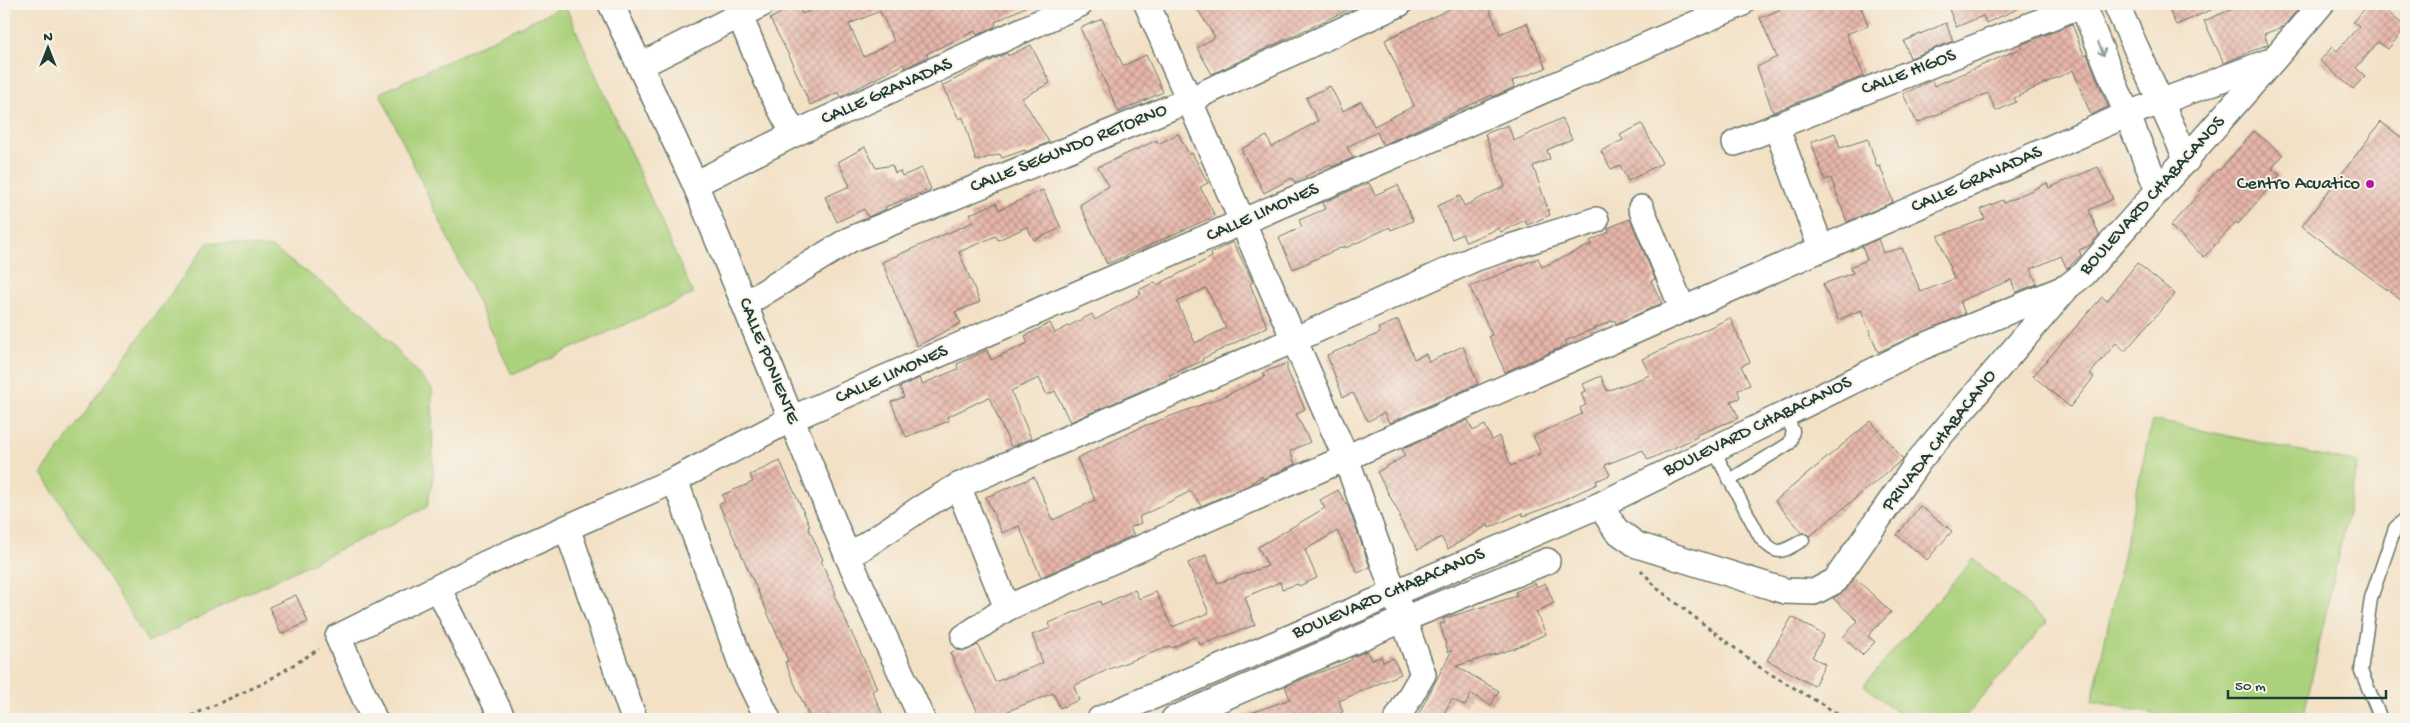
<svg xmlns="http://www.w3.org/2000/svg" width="2410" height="723" font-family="'Gochi Hand',sans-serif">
	<defs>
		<pattern id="building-cross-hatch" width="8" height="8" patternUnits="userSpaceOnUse" patternTransform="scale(1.25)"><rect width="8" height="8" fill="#e8b6ab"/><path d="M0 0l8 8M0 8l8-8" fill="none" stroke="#bb958c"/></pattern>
	</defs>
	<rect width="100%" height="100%" fill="#f7f3e8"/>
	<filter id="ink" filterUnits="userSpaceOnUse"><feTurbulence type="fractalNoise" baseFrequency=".02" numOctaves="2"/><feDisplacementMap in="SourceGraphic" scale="10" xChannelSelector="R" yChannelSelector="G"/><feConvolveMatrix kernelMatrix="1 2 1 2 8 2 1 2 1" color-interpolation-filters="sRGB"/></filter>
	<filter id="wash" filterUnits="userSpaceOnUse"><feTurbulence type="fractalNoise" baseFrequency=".0096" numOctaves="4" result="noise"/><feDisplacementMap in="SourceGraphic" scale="20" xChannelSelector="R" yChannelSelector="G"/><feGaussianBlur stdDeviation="1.12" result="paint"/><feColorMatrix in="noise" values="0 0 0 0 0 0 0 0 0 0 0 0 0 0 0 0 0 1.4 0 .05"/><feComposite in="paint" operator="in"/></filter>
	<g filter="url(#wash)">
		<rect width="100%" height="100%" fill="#f3e1c6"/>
		<g fill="#abd17b" stroke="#658758">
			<path d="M565 5 693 294 512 375 380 93Z"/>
			<path d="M208 242 272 248 361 311 432 389 433 477 427 507 148 642 42 473Z"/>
			<path d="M2152 420 2358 463 2303 719H2178L2092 701Z"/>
			<path d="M1973 559 2047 622 1963 719H1905L1864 685Z"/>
		</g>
		<g id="blocks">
			<g fill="url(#building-cross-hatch)" fill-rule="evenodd">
				<path d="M797 4 802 14 827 4H1031L995 22 996 25 994 27 977 35 975 31 926 54 928 57 905 68 903 64 841 97 839 92 810 105 793 65H794L770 19ZM880 11 894 41 864 57 849 24Z"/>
				<path d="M1194 4H1360L1212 74 1197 48 1215 37Z"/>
				<path d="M1460 4H1487L1500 34 1527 23 1546 68 1512 81 1514 87 1493 97 1492 95 1383 145 1377 132 1347 147 1353 158 1332 167 1330 164 1294 182 1292 178 1264 193 1241 149 1267 136 1272 147 1318 121 1306 98 1330 86 1343 111 1361 101 1374 126 1414 106 1385 40Z"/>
				<path d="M1793 4H1860L1868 26 1846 34 1864 76 1773 112 1757 67 1777 57 1760 18Z"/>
				<path d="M1947 4H2029L1986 23 1983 16 1956 27Z"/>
				<path d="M2166 4H2225L2176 25Z"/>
				<path d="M2244 4H2302L2283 27 2264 34 2268 44 2224 63 2204 21Z"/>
				<path d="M2369 4H2378L2406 27 2388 49 2378 42 2356 68 2365 76 2353 89 2320 61 2332 47 2337 51 2359 26 2353 22Z"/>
				<path d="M1102 19 1123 66 1146 55 1163 92 1119 112 1080 28Z"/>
				<path d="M1946 23 1953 41 1910 58 1904 41Z"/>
				<path d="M2072 24 2084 55 2087 54 2108 107 2091 115 2073 70 2014 98 2016 102 1996 111 1988 93 1917 123 1903 94 1932 80 1934 86 2022 48 2021 45Z"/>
				<path d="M1031 45 1050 83 1022 98 1049 142 1026 152 1025 150 1002 158 1000 154 976 161 963 117 959 119 942 86 990 61 1007 53 1008 56Z"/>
				<path d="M1562 118 1572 139 1547 150 1550 159 1533 166 1550 215 1527 225 1525 220 1501 232 1499 228 1466 242 1462 234 1452 239 1437 206 1460 196 1464 206 1505 186 1485 134 1508 125 1514 141Z"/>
				<path d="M2381 122 2406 141V304L2302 226Z"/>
				<path d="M1642 124 1662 163 1628 181 1620 165 1611 169 1601 151 1623 140 1620 135Z"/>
				<path d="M2254 131 2283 155 2272 168 2280 175 2238 224 2236 222 2204 257 2170 226 2200 193 2199 192 2218 169 2220 170Z"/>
				<path d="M1835 133 1840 148 1868 139 1877 167 1880 166 1893 202 1847 222 1831 178 1825 180 1811 142Z"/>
				<path d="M1178 134 1189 154 1192 153 1208 183 1200 187 1215 216 1107 264 1080 205 1109 186 1098 167 1157 140 1158 144Z"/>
				<path d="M865 147 876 168 892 165 895 173 900 171 902 176 922 168 931 189 885 207 886 209 868 217 864 209 837 222 825 197 850 186 838 162Z"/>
				<path d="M2098 167 2113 199 2089 210 2099 235 2089 246 2079 250 2081 255 2067 269 2061 256 2031 269 2037 284 2016 292 2011 280 1960 301 1965 314 1878 352 1861 310 1838 320 1823 284 1853 273 1850 267 1867 260 1862 246 1878 239 1883 253 1902 248 1921 292 1954 279 1938 236 1985 219 1981 209 2003 200 2004 203 2047 183 2049 188Z"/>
				<path d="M1369 183 1375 195 1398 185 1413 221 1391 230 1390 227 1346 248 1345 246 1293 269 1279 238 1302 227 1299 220 1325 209 1322 203Z"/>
				<path d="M1043 190 1061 228 1034 240 1027 227 998 240 996 236 959 252 980 302 955 312 961 323 917 346 882 262 973 222 970 214 996 203 999 210Z"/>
				<path d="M1630 219 1655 279 1651 281 1662 303 1616 324 1614 320 1565 341 1567 345 1505 372 1489 336 1492 335 1470 287 1538 258 1542 267 1592 244 1590 241 1609 232 1608 228Z"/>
				<path d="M1233 242 1253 282 1250 284 1267 327 1202 359 1203 361 1169 375 1171 378 1070 422 1055 391 1047 395 1039 378 1011 391 1031 438 1011 447 989 397 947 417 949 421 906 437 891 402 904 397 900 387 920 378 922 384 958 369 957 364 987 350 991 360 1028 343 1025 336 1050 323 1055 333 1092 314 1095 320 1141 294 1139 290 1155 282 1157 285 1212 257 1211 253ZM1206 288 1226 328 1195 343 1177 302Z"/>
				<path d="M2137 263 2175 294 2125 351 2116 343 2090 374 2094 377 2070 407 2033 376 2102 297 2107 301Z"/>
				<path d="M1730 318 1750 362 1741 366 1750 385 1738 390 1740 398 1731 401 1739 418 1696 435 1697 437 1648 460 1643 450 1605 465 1610 475 1596 481 1597 484 1548 507 1523 516 1522 513 1489 528 1488 525 1448 549 1441 537 1418 550 1399 518 1401 517 1377 472 1405 456 1402 449 1468 420 1473 431 1485 425 1492 440 1499 436 1511 466 1541 453 1533 436 1582 414 1580 408 1586 405 1581 393 1586 391 1583 384 1601 376 1607 391 1650 375 1642 359Z"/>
				<path d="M1398 320 1414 359 1426 354 1429 362 1463 346 1478 384 1389 423 1384 413 1368 421 1353 393 1343 397 1327 355 1380 333 1378 328Z"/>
				<path d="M1287 363V370L1305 409 1296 414 1310 442 1290 451 1295 464 1263 479 1262 476 1247 486 1201 506 1191 491 1139 517 1141 523 1130 528 1134 535 1041 577 1019 526 1002 533 986 497 1034 477 1053 520 1095 500 1077 458 1144 426 1220 398 1265 377 1263 373Z"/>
				<path d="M1871 421 1903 459 1810 536 1802 532 1775 501Z"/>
				<path d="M780 461 810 526 808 527 823 560 821 561 836 594 834 595 877 688 872 691 882 713 868 719H810L785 662 788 661 780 641 719 504 725 502 722 495 753 482 750 475Z"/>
				<path d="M1338 490 1349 509 1370 567 1358 573 1337 531 1305 550 1317 578 1299 586 1298 584 1282 589 1280 582 1245 597 1255 625 1200 645 1196 636 1172 648 1170 646 1109 669 1074 686 1079 700 1060 708 1053 693 1008 711 1012 719H981L950 653 957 650 965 651 978 645 995 682 1043 663 1032 635 1051 628 1049 623 1100 601 1101 605 1135 590 1139 599 1156 592 1172 627 1209 613 1188 563 1206 555 1218 583 1268 566 1258 547 1325 508 1320 500Z"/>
				<path d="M1920 506 1952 531 1927 560 1897 535Z"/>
				<path d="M1855 578 1891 612 1868 636 1875 642 1862 655 1843 637 1858 621 1833 598 1846 590Z"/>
				<path d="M1535 583 1537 587 1545 583 1554 603 1536 612 1546 634 1513 649 1456 666 1499 691 1491 705 1471 694 1465 706 1452 699 1441 719H1416L1452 650 1448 652 1440 624 1445 623 1443 619 1517 596 1515 592Z"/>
				<path d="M296 595 308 622 281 634 269 607Z"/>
				<path d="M1792 617 1824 635 1812 657 1825 664 1814 686 1767 660Z"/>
				<path d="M1367 651 1371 660 1381 657 1383 662 1393 658 1401 674 1339 701 1343 712 1328 719H1241L1240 717 1290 699 1285 686 1352 660 1351 658Z"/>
			</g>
		</g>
	</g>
	<g filter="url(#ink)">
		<use href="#blocks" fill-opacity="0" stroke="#697667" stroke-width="1"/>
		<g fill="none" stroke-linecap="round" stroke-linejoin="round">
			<g stroke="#697667" stroke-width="15">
				<g id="service">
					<path d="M1713 449 1760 537C1777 558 1782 552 1803 540"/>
					<path d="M1730 480 1790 443 1793 431 1785 414"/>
					<path d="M2381 719 2361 671 2371 598 2395 528 2406 518"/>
				</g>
			</g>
			<g stroke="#697667" stroke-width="28">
				<g id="minor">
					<path d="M611 4 695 184 848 557 922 719"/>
					<path d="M1147 4 1346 458 1423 674 1397 719"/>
					<path d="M2082 4 2158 190"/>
					<path d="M2116 4 2187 160"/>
					<path d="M739 14 773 95 794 134"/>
					<path d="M641 65 762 4"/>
					<path d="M1776 126 1821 248"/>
					<path d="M1735 143 2084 4"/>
					<path d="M695 184 794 134 1080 4"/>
					<path d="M1641 208 1683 310"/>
					<path d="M745 304 849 240 1189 100 1399 4"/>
					<path d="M675 480 742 666 768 719"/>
					<path d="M958 486 1007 608"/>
					<path d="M1600 505 1616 530 1637 545 1785 591 1814 592 1835 581 1921 458 2065 290"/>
					<path d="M567 528 634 719"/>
					<path d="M848 557 921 508 958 486 1296 339 1476 258 1596 220"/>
					<path d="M438 588 503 719"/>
					<path d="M964 637 1007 608 1159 540 2128 114 2273 60"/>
					<path d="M374 719 338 637 487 563 675 480 791 419 1741 4"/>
					<path d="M1100 719 1600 505 1922 347 2067 287 2084 274C2163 184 2244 96 2321 4"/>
					<path d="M1174 719 1404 619 1547 561"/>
				</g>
			</g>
			<g stroke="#697667" stroke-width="3" stroke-dasharray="4 4" stroke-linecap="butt">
				<path d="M1641 570 1658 589 1762 669 1847 719"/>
				<path d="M184 719 264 683 319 649"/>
			</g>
			<use href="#service" stroke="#fff" stroke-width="12"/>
			<use href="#minor" stroke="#fff" stroke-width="25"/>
		</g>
		<defs><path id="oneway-shaft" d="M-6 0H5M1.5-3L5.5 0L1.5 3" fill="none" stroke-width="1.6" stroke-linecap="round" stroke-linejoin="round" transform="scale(1.25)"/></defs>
		<use stroke="#8f9e9a" href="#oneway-shaft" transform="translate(2101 49) rotate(67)"/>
	</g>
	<circle fill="#b5179e" stroke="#f7f3e8" stroke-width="2" cx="2370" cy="184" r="5"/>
	<g text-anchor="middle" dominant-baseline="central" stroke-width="4" stroke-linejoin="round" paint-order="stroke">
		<g font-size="19" fill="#1f3d34" stroke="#f7f3e8">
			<text transform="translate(1909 73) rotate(-21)">CALLE HIGOS</text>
			<text transform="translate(887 92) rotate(-24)">CALLE GRANADAS</text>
			<text transform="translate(1069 149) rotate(-22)">CALLE SEGUNDO RETORNO</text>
			<text transform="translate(1977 180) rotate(-24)">CALLE GRANADAS</text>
			<text transform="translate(2153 196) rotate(-48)">BOULEVARD CHABACANOS</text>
			<text transform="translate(1263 213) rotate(-24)">CALLE LIMONES</text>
			<text transform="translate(768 361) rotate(68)">CALLE PONIENTE</text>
			<text transform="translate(892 375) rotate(-24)">CALLE LIMONES</text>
			<text transform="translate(1758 427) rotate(-26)">BOULEVARD CHABACANOS</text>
			<text transform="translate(1940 441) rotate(-52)">PRIVADA CHABACANO</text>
			<text transform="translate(1389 594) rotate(-23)">BOULEVARD CHABACANOS</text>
		</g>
		<g font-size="19" fill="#1f3d34" stroke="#f7f3e8" text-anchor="end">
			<text x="2360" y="184">Centro Acuatico</text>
		</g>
	</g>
	<rect width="2410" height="723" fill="none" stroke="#f7f3e8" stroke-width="20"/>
	<g transform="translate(48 48)" stroke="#f7f3e8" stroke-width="4" paint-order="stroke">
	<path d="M0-4L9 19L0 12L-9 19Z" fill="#1f3d34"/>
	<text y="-8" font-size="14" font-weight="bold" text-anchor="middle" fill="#1f3d34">N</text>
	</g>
	<path d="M2228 690v8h158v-8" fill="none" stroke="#1f3d34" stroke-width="2.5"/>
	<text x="2235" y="690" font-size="15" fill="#1f3d34" stroke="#f7f3e8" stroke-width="4" paint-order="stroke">50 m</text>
</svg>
